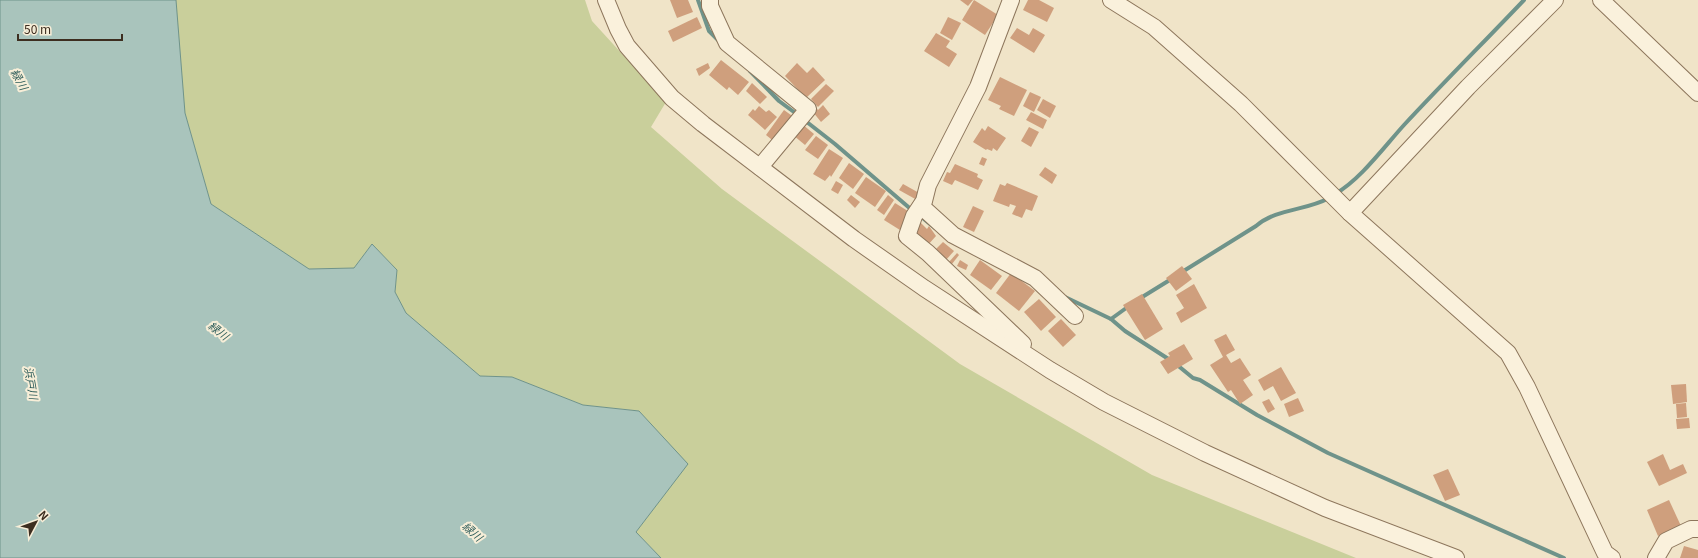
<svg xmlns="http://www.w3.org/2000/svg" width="1698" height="558" font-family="Georgia,'Noto Sans JP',serif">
	<rect width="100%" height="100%" fill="#f0e4c8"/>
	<path fill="#c9cf9b" d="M78 0H585L592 21 666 102 651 127 722 189 960 364 1152 475 1356 558H661L636 532 687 464 639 411 583 405 512 377 480 376 406 313 395 292 397 270 372 244 354 268 309 269 211 204 185 113Z"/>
	<path fill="#a9c4bc" stroke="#6f938a" d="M0 0H176L185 113 211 204 309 269 354 268 372 244 397 270 395 292 406 313 480 376 512 377 583 405 639 411 688 464 636 532 661 558H0Z"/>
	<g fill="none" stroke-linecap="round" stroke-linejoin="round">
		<g stroke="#6f938a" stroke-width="4">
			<path d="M698 0 709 31 719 41"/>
			<path d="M750 71 779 101 798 115"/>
			<path d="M803 119 835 144 913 211"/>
			<path d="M1335 194C1360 180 1384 147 1404 125 1443 83 1484 42 1524 0"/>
			<path d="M919 215 935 228"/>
			<path d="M1182 272 1256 226C1277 208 1306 211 1329 198"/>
			<path d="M1065 297 1111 319 1125 331 1170 360"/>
			<path d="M1139 299 1173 278"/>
			<path d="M1111 319 1129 306"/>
			<path d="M1176 364 1193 378 1200 380 1257 415 1328 453 1564 558"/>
		</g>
	</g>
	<g fill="#cf9f7d">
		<path d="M670 0H688L693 12 677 18Z"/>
		<path d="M960 0H973L968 6Z"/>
		<path d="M974 0 998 15 985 35 962 20Z"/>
		<path d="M1028 0H1039L1054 8 1047 22 1023 10Z"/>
		<path d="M697 17 702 28 673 42 668 31Z"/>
		<path d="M948 17 961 23 952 40 940 33Z"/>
		<path d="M1017 28 1029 35 1033 28 1045 35 1034 53 1010 38Z"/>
		<path d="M936 33 950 41 946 47 957 54 949 67 924 51Z"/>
		<path d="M721 60 749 82 738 95 729 87 727 90 709 75Z"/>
		<path d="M708 63 710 68 699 76 696 69Z"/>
		<path d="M797 63 807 73 813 67 825 80 806 98 785 76Z"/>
		<path d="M1000 77 1027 90 1014 116 999 109 1001 106 988 100Z"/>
		<path d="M752 83 767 97 760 104 746 91Z"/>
		<path d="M826 84 834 91 818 107 811 99Z"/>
		<path d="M1030 92 1041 97 1034 112 1023 106Z"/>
		<path d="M1043 99 1056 106 1050 118 1037 110Z"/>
		<path d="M812 103 818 110 823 105 830 114 821 122 809 107Z"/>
		<path d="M759 106 766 112 769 110 777 117 765 130 748 115 753 109 755 111Z"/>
		<path d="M784 110 795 118 776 143 766 135Z"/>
		<path d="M1031 112 1047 120 1043 129 1026 120Z"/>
		<path d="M802 124 814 134 805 145 793 135Z"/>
		<path d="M988 126 1006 138 997 151 993 148 992 151 987 149 986 150 973 142 982 128 985 131Z"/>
		<path d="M1029 127 1039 132 1031 147 1021 141Z"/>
		<path d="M816 136 828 145 818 159 805 150Z"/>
		<path d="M829 149 843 158 831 177 830 175 825 181 813 174Z"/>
		<path d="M982 157 987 159 984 166 979 164Z"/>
		<path d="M849 163 864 174 853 189 839 178Z"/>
		<path d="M955 164 978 174 977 177 983 180 978 190 955 180 952 185 943 181 947 172 950 173Z"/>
		<path d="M1045 167 1057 175 1052 184 1039 175Z"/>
		<path d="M866 177 886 191 875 207 855 193Z"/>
		<path d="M836 181 843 185 838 194 831 190Z"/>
		<path d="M1007 183 1038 196 1032 211 1026 209 1022 218 1012 214 1016 206 1010 204 1009 207 993 201 1000 184 1005 186Z"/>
		<path d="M903 184 921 194 917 200 899 190Z"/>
		<path d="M851 195 860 202 855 208 847 200Z"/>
		<path d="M888 195 894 200 884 215 877 210Z"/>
		<path d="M895 203 911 213 900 230 884 220Z"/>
		<path d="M973 206 984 211 974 232 963 227Z"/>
		<path d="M918 220 927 229 929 226 936 236 927 246 915 236Z"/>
		<path d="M943 242 954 251 946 260 935 250Z"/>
		<path d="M957 253 959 255 952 264 949 262Z"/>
		<path d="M960 260 968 265 966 270 957 266Z"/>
		<path d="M980 260 1002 276 991 290 970 275Z"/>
		<path d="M1182 266 1192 279 1176 291 1166 278Z"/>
		<path d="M1011 273 1035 291 1019 311 996 293Z"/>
		<path d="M1194 284 1207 308 1181 323 1176 313 1184 308 1176 295Z"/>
		<path d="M1142 294 1163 329 1145 340 1123 305Z"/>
		<path d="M1039 299 1056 317 1041 331 1024 312Z"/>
		<path d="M1061 319 1076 335 1063 347 1048 331Z"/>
		<path d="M1226 334 1235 350 1226 355 1231 363 1240 358 1251 375 1243 380 1253 395 1240 404 1231 390 1228 392 1210 365 1223 357 1214 340Z"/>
		<path d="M1184 344 1193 359 1168 374 1160 362 1170 356 1168 353Z"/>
		<path d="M1281 367 1296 393 1281 401 1273 386 1264 391 1258 380Z"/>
		<path d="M1686 384 1687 402 1673 404 1671 385Z"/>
		<path d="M1298 398 1304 411 1289 417 1284 404Z"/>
		<path d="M1269 399 1275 409 1268 413 1262 402Z"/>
		<path d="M1686 403 1687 417 1677 418 1676 404Z"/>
		<path d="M1689 418 1690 428 1677 429 1676 419Z"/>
		<path d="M1663 454 1670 470 1683 464 1687 473 1659 486 1647 462Z"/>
		<path d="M1448 469 1460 495 1445 501 1433 475Z"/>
		<path d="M1669 500 1681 526 1658 536 1647 510Z"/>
		<path d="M1684 546 1698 550V558H1680Z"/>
	</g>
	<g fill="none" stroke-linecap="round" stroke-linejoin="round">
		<g stroke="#8d765c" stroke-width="18">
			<g id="street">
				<path d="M606 0 618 29 627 46 672 98 703 124 854 239 924 288 1050 370 1104 402 1205 453 1325 508 1456 558"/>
				<path d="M710 0V6L727 43 808 109 760 167"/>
				<path d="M1011 0 978 87 928 185 924 201 914 216 907 236 928 253 1023 344"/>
				<path d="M1111 0 1154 27 1241 104 1350 213 1508 353 1527 387 1605 553 1612 558"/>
				<path d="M1601 0 1698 93"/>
				<path d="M921 206 953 235 1035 278 1075 316"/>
				<path d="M1350 213 1468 87 1555 0"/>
				<path d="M1656 558 1666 541 1691 529H1698"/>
			</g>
		</g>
		<use href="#street" stroke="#faf1dc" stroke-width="16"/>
	</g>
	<g text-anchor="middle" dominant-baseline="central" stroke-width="4" stroke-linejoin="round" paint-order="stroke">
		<g font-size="11" font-style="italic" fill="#2f5d5a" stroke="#f7eed8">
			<text transform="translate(20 79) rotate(61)">緑川</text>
			<text transform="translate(219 330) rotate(38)">緑川</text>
			<text transform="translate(32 383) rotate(80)">浜戸川</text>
			<text transform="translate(473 531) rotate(41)">緑川</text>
		</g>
	</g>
	<g transform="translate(36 522) rotate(49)" stroke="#f7eed8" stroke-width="3" paint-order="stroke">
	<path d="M0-3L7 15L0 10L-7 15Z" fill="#3d2e20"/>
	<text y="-6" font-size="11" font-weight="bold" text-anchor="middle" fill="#3d2e20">N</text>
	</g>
	<path d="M18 34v6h104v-6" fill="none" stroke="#3d2e20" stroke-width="2"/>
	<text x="24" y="34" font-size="12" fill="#3d2e20" stroke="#f7eed8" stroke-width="3" paint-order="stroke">50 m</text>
</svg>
